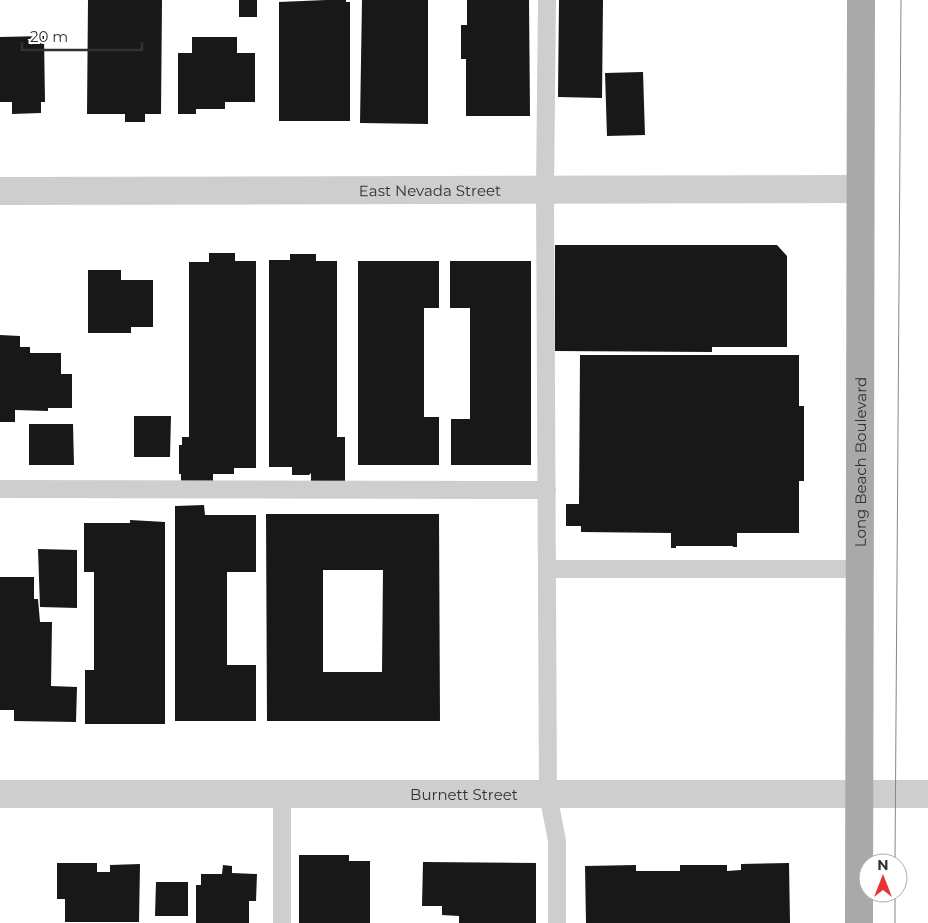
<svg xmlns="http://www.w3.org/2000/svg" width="928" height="923" font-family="Montserrat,sans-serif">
	<rect width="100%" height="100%" fill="#fff"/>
	<g fill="#181818" fill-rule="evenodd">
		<path d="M88 0H162L161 114H145V122H125V114H87Z"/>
		<rect x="239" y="0" width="18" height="17"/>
		<path d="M326 0H346V2H350V121H279V2Z"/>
		<path d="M362 0H428V124L360 123Z"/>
		<path d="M467 0H529L530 116H466V59H461V25H467Z"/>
		<path d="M559 0H603L602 98 558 97Z"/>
		<path d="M44 36 45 102H41V113L12 114V102H0V37Z"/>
		<path d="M192 37H237V53H255V102H225V109H196V114H178V53H192Z"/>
		<path d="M643 72 645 135 607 136 605 73Z"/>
		<path d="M555 245H777L787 256V347H712V352L555 351Z"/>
		<path d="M209 253H235V261H256V468H234V474H213V481H181V474H179V445H182V437H189V262H209Z"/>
		<path d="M290 254H316V261H337V437H345V481H311V473L309 475H292V467H269V260H290Z"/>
		<path d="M358 261H439V308H424V417H439V465H358Z"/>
		<path d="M450 261H531V465H451V419H470V308H450Z"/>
		<path d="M88 270H121V280H153V327H131V333H88Z"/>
		<path d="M0 335 20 336V347H30V353H61V374H72V408H48V411L15 410V422H0Z"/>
		<path d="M580 355H799V406H804V481H799V533H737V547H733V546H676V548H671V533L581 532V526H566V504H579Z"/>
		<path d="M134 416H171L170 457H134Z"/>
		<path d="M29 424H73L74 465H29Z"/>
		<path d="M204 505 205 515H256V572H227V665H256V721H175V506Z"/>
		<path d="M266 514H439L440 721H267ZM323 570H383L382 672H323Z"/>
		<path d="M130 520 165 522V724H85V670H94V572H84V523H130Z"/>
		<path d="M38 549 77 550V608L40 607Z"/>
		<path d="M0 577H34V599H38L40 622H52L51 686 77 687 76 722 14 721V710H0Z"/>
		<path d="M299 855H349V861H370V923H299Z"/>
		<path d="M423 862 536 863V923H459V916L442 915V906H422Z"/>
		<path d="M57 863H97V872H110V865L140 864 139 922H65V899H57Z"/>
		<path d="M789 863 790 923H586L585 866 636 865V871H680V865H727V871L741 870V864Z"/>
		<path d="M223 865 232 866V873L257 874 256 901H249V923H196V885H201V874H222Z"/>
		<path d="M156 882H188V916H155Z"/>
	</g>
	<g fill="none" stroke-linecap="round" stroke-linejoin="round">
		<g stroke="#cecece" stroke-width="18">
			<path d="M547 0 545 191 548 794 557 841V923"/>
			<path d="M0 489 547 490"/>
			<path d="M547 569H860"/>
			<path d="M282 923V794"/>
		</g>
		<g stroke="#cecece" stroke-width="28">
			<path id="s1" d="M0 191 860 189"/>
			<path id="s2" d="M0 794H928"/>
		</g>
		<path stroke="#a9a9a9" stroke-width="28" id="s3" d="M859 923 861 0"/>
		<g stroke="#868686" stroke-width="1">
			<path d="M895 863 901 0"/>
			<path d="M895 923V893"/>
		</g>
	</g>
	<g text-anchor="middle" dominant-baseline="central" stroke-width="5" stroke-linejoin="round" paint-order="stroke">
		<g font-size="15" fill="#313131" stroke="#fff">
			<text stroke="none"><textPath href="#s1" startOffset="430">East Nevada Street</textPath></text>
			<text stroke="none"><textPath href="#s3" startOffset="461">Long Beach Boulevard</textPath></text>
			<text stroke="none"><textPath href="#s2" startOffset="464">Burnett Street</textPath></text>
		</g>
	</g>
	<g transform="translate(883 878)"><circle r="24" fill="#ffffff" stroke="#adadad"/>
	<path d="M0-4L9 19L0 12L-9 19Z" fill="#e73334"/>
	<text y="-8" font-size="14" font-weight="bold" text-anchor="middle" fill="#313131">N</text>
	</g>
	<path d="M22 42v8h120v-8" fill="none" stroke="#313131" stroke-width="2.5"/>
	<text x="30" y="42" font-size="15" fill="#313131" stroke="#ffffff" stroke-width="4" paint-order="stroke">20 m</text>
</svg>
